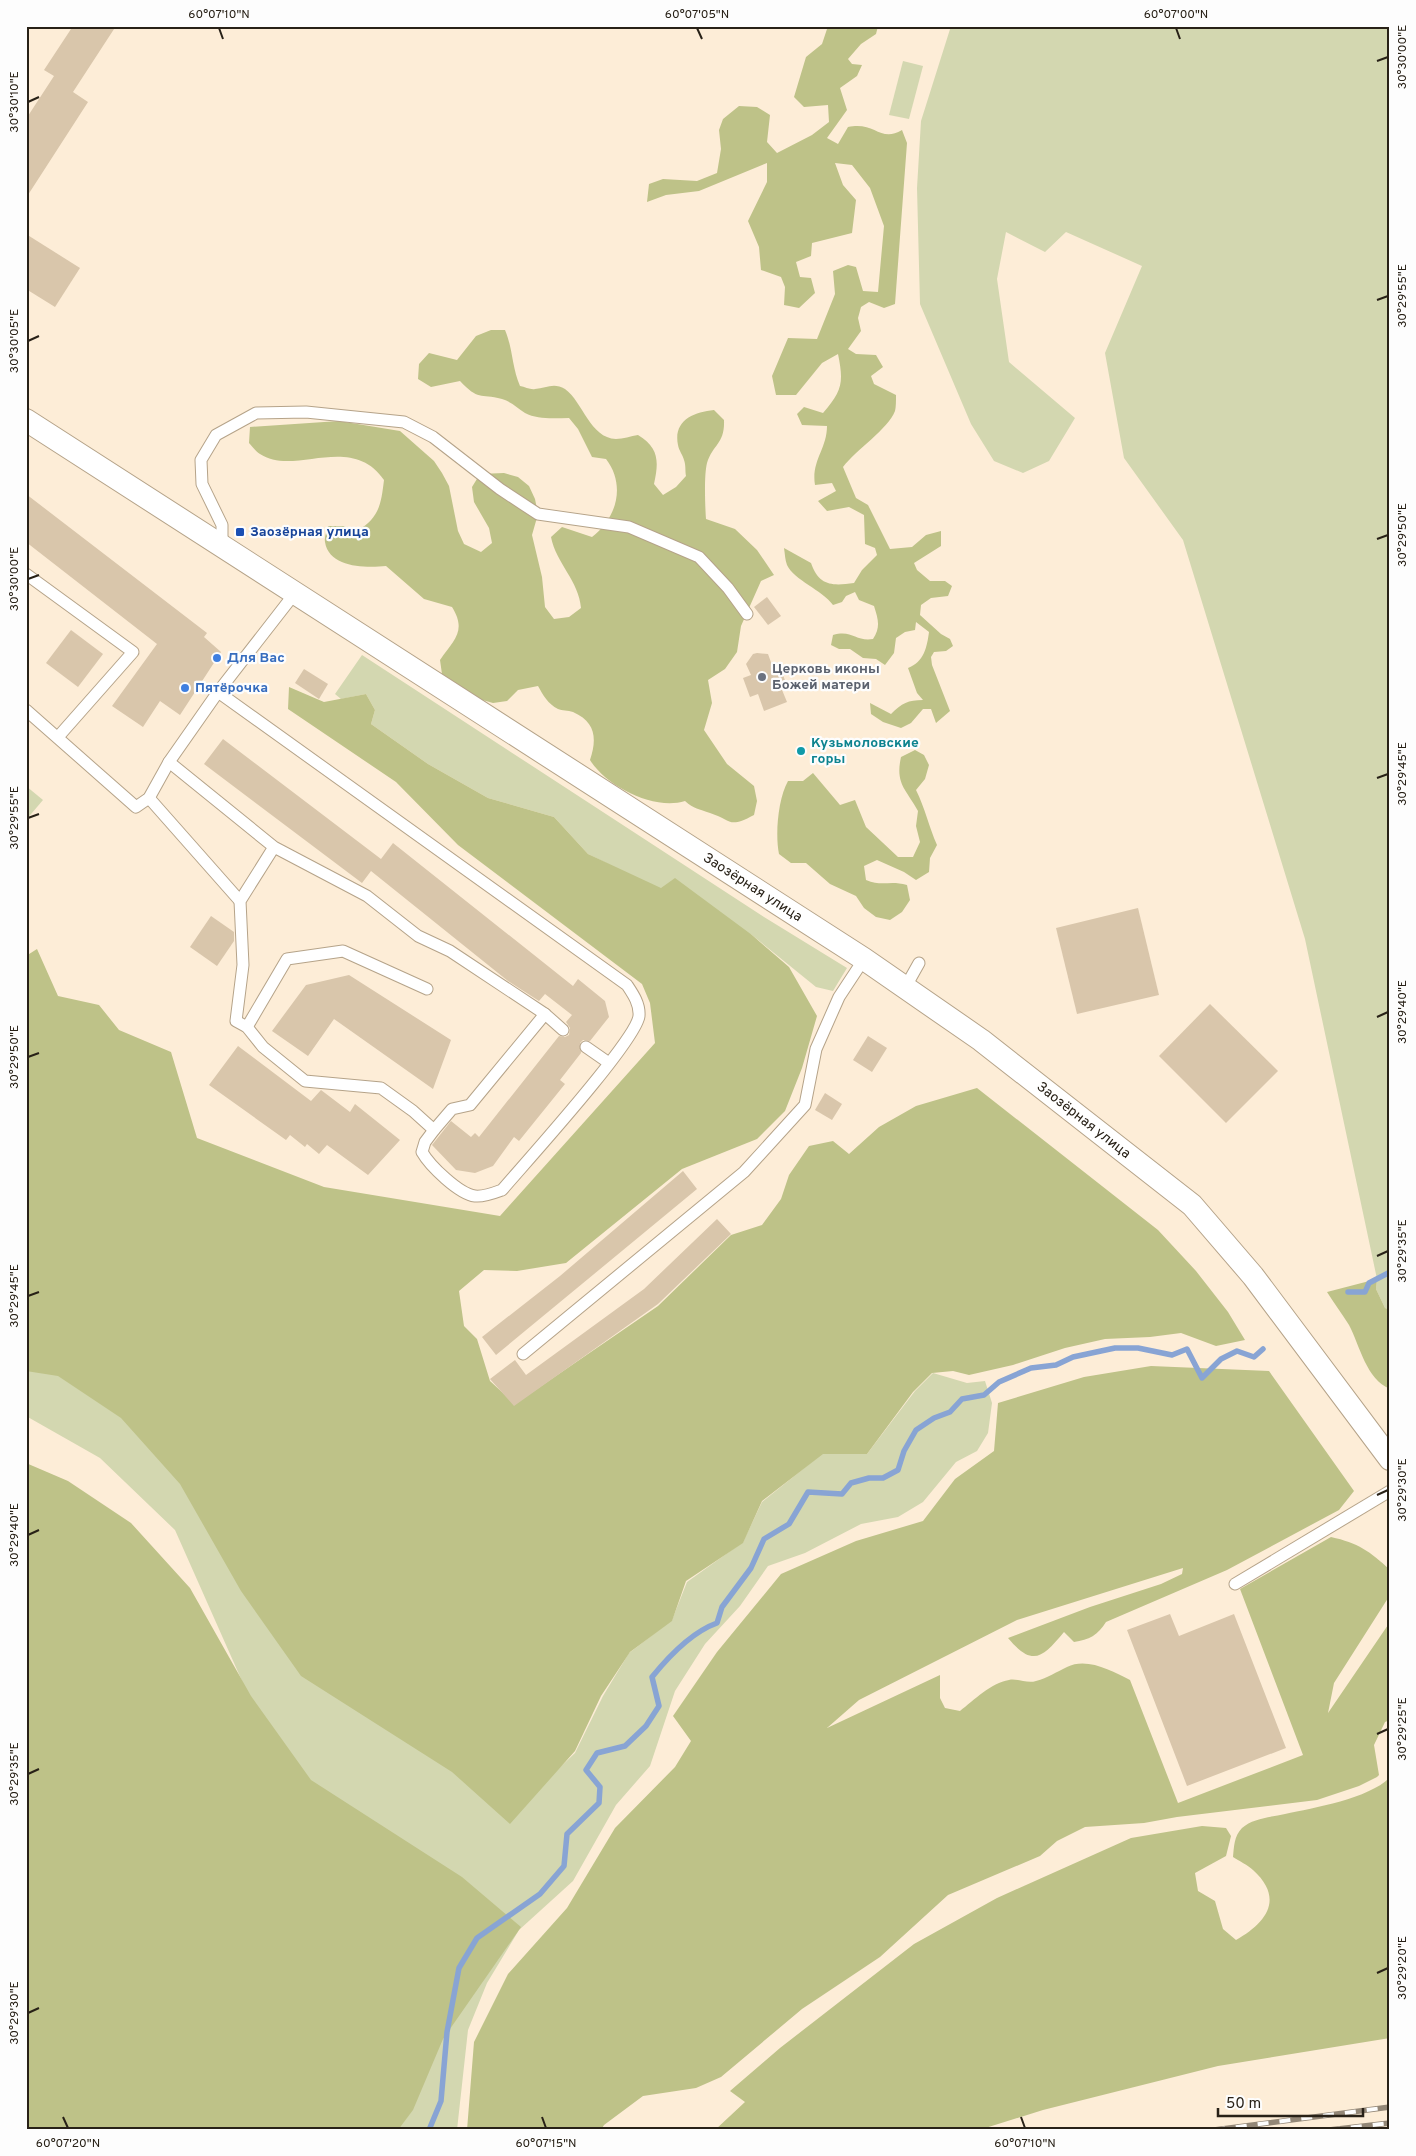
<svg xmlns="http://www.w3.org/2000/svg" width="1416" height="2156" font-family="Overpass,sans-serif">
	<rect width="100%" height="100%" fill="#fdedd7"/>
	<g fill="#d3d7b0">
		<path d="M951 26H1390V1310L1385 1308 1376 1289 1377 1279 1305 939 1183 540 1124 458 1105 353 1142 266 1066 232 1045 252 1006 232 997 279 1009 362 1075 418 1049 461 1023 473 994 461 971 424 920 304 917 188 921 121Z"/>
		<path d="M903 61 923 66 909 119 889 115Z"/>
		<path d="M362 655 764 917 847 968 833 991 816 987 752 935 588 854 554 817 488 798 428 764 371 724 375 710 366 694 341 699 335 694Z"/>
		<path d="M26 786 43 800 26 820Z"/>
		<path d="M26 1302 552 1775 575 1753 603 1696 629 1653 672 1620 687 1582 743 1542 762 1502 823 1453 867 1454 915 1391 933 1373 967 1383 985 1381 992 1403 988 1433 977 1451 956 1462 923 1502 898 1517 861 1524 805 1553 768 1566 740 1606 705 1644 675 1691 650 1766 616 1805 573 1881 519 1930 487 1983 468 2030 457 2130H26L270 1744 175 1530 100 1458 26 1416Z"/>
	</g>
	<g fill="#bec288">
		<path d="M828 26H878L876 34 861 44 848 59 852 64 862 65 857 76 840 88 847 110 827 138 838 144 848 127C875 121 880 143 902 130L907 143 895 304 884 308 869 302 861 307 858 318 861 331 848 349 856 354 876 355 883 367 871 376 874 384 896 395C896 401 896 407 895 411 888 429 856 450 843 467L856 498 868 505 890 549 912 547 926 535 941 531V546L914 563 917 570 930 581H945L952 586 948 596 931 598 921 605 920 615 941 634 950 639 953 646 946 651 934 652 931 657 932 665 950 711 936 723 931 709H923L911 723 901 728 883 722 871 714 870 703 891 714C902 703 908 700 923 700L917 693 908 668C924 662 927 647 929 632L916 622 915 630 905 632 896 638 894 653 885 665 876 659 863 658 850 649H839L831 645 833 635C852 629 856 642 873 639 881 627 878 619 874 606L859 600 855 592 846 596 842 602 833 605C822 590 794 580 787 565 785 560 785 554 784 548L811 563C819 586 832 586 854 583L862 570 877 555 875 548 865 544 864 515 849 507 827 511 818 501 836 491 832 483 815 485C811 461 827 449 827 426L802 425 797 414 804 407 823 413C842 391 844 383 838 354L822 363 796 395H776L772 376 788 338 817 339 835 294 833 271 848 265 856 267 863 291 878 292 884 226 870 188 852 165 835 163 843 185 856 200 852 233 812 243 811 256 796 262 800 277 811 278 815 293 799 308 784 305 785 287 781 277 761 270 759 247 748 221 767 182V163L699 191 666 195 647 202 649 184 663 179 697 181 717 173 721 149 719 130 723 119 739 106 757 107 770 115 767 142 777 153 812 135 829 122 828 105 804 107 794 97 806 57 822 44Z"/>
		<path d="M491 330H505C513 349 512 368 520 386 525 387 531 390 535 389 546 388 554 382 565 389 583 402 590 438 616 439 623 439 631 436 638 435 659 448 659 461 654 484L663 495 676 487 686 476C685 471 686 465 684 460 683 455 679 451 678 445 673 421 693 412 714 410L724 420C725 444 713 444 707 463 704 475 705 505 706 519L735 529 757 550 774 575 761 581 741 626 737 652 725 669 708 680 712 703 704 730 727 764 754 786 757 801 754 815C728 829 732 820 710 813 699 809 694 809 685 801 654 811 606 786 590 760 597 739 596 722 573 712 568 710 562 711 558 709 548 704 543 695 538 686L518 690 507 701 493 703 479 699 452 684 442 674 440 660C454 640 467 631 452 607L424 599 386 566C366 568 329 568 325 542 324 537 327 531 328 526H343L357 531C379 518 381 505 384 480 351 432 294 477 260 454 256 452 252 446 249 443L250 427 339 421 400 431 434 461 442 473 449 486 458 531 464 544 481 552 492 543 489 528 474 502 472 487 480 474 504 473 518 477 529 486 535 499 538 514 532 535 542 577 545 607 554 619 569 617 581 608C579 581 556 563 551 537L562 527 592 537C617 518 626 485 606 459L592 457 578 429 569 418C555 418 538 420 525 413 517 408 512 402 502 399 479 393 479 401 460 381L431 387 418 379 419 364 429 353 457 360 476 336Z"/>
		<path d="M289 687 324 702 366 694 375 710 371 724 428 764 488 798 554 817 588 854 661 888 675 878 752 935 789 967 817 1016 802 1068 785 1111 757 1139 682 1169 566 1263 517 1271 484 1270 459 1291 464 1326 477 1339 490 1381 515 1404 658 1306 731 1235 762 1225 781 1199 789 1175 809 1146 833 1141 849 1154 879 1127 916 1106 977 1088 1158 1230 1196 1271 1228 1312 1245 1340 1216 1346 1181 1333 1150 1337 1105 1339 1065 1348 1013 1365 969 1375 953 1371 932 1373 913 1392 867 1454H823L762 1501 743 1543 686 1581 672 1621 630 1652 601 1696 575 1751 510 1824 452 1772 301 1676 241 1591 180 1484 121 1418 58 1376 26 1371V956L37 949 58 996 99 1005 119 1030 171 1052 197 1138 324 1187 500 1216 655 1043 650 1003 642 984 458 845 396 782 288 709Z"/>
		<path d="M915 750 924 755 929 765 925 779 916 790C925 808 929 827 937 845L930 858 929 872 916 880 904 872 877 860 864 866 866 880C883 887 889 880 907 885L910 900 902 912 890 920 876 917 864 908 856 896 830 884 806 863H791L779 854C775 834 778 799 788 781H803L813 773 840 805 855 800 866 827 898 857H913L920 842 916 826 918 811C906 789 895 784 901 757Z"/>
		<path d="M1377 1279 1376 1289 1385 1308 1390 1310V1389C1366 1379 1360 1346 1349 1325 1342 1314 1334 1303 1327 1292Z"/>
		<path d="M1151 1366 1269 1371 1354 1491 1339 1510 1227 1570 1106 1622C1098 1635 1089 1640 1074 1642L1064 1632C1043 1657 1033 1668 1008 1638L1090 1607 1161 1584 1182 1574 1183 1568 1017 1620 859 1700 827 1728 940 1675V1698L945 1708 960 1711C974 1700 991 1683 1009 1680 1017 1678 1027 1684 1036 1681 1048 1678 1056 1672 1067 1667 1087 1657 1112 1671 1130 1680L1178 1803 1303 1755 1240 1589 1331 1537C1358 1543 1370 1551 1390 1570V1595L1334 1683 1328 1713 1390 1622V1720L1385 1722 1374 1745 1379 1775 1377 1777 1359 1786 1317 1800 1177 1817 1144 1823 1085 1827 1057 1841 1040 1856 948 1895 880 1957 802 2009 721 2077 696 2088 643 2096 604 2125 601 2130H467L474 2042 508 1974 567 1908 615 1828 675 1767 691 1741 673 1716 717 1652 781 1574 856 1541 923 1521 955 1479 994 1451 998 1403 1084 1377Z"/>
		<path d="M26 1463 68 1481 131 1523 190 1588 251 1696 311 1780 462 1877 521 1927 443 2039 413 2110 398 2130H26Z"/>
		<path d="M1390 1777V2038L1218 2066 1043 2110 979 2130H715L745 2102 730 2091 780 2048 914 1944 997 1898 1131 1838 1202 1826 1226 1828 1231 1836 1226 1856 1195 1873 1198 1891 1215 1901 1223 1929 1236 1940C1266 1923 1285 1899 1253 1870 1248 1865 1239 1861 1233 1857 1234 1847 1234 1836 1242 1828 1253 1818 1271 1817 1285 1814 1314 1808 1371 1798 1390 1777Z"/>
	</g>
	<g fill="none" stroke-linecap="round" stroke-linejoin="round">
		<g stroke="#88a4d4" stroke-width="5.5">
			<path d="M1348 1292H1365L1369 1283 1390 1272"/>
			<path d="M429 2130 441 2101 447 2032 459 1968 477 1938 540 1894 564 1866 567 1834 599 1803 600 1787 586 1770 597 1753 625 1746 646 1726 659 1706 652 1677C669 1656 692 1632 717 1623L722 1607 751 1568 764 1539 789 1524 808 1492 842 1494 851 1483 869 1478H883L898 1470 904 1451 916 1430 934 1418 950 1412 962 1399 984 1395 999 1382 1031 1368 1056 1365 1073 1357 1115 1348H1138L1172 1355 1187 1349 1202 1378 1221 1359 1237 1351 1254 1357 1263 1349"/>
		</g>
	</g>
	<g fill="#d9c6ab">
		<path d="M73 26H116L73 92 88 102 26 198V119L54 76 44 70Z"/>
		<path d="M26 234 80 268 55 307 26 289Z"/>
		<path d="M26 494 207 633 204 637 221 652 180 715 160 701 143 727 112 706 157 644 26 542Z"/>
		<path d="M767 597 781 616 768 625 754 607Z"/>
		<path d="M71 630 103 654 78 687 46 663Z"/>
		<path d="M757 653 768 654 772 665 778 662 786 683 780 685 787 702 764 711 758 694 750 697 743 678 751 675 746 664 753 654Z"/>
		<path d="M304 669 328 684 319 699 295 683Z"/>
		<path d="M223 739 381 859 393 843 573 986 578 979 605 1001 609 1017 590 1041 583 1040 580 1043 581 1053 560 1080 565 1084 519 1141 514 1137 493 1166 475 1173 456 1170 432 1145 451 1121 471 1137 475 1133 479 1137 559 1036 565 1037 569 1035 570 1028 566 1022 572 1015 545 994 539 1001 508 981 371 871 362 883 204 764Z"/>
		<path d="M1138 908 1159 995 1077 1014 1056 928Z"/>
		<path d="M211 916 234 932V941L217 966 190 947Z"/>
		<path d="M349 975 451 1040 433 1089 334 1019 308 1056 272 1031 306 985Z"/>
		<path d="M1210 1004 1278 1071 1226 1123 1159 1056Z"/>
		<path d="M868 1036 887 1048 872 1072 853 1060Z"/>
		<path d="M238 1046 311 1101 321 1090 350 1112 355 1104 400 1140 368 1175 327 1145 319 1154 307 1144 305 1147 290 1135 286 1140 209 1085Z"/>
		<path d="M825 1093 842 1104 832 1120 815 1110Z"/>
		<path d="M683 1171 697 1189 496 1355 482 1337 560 1276Z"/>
		<path d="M717 1219 731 1234 658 1304 514 1406 490 1379 515 1360 526 1375 644 1289Z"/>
		<path d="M1170 1614 1179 1636 1234 1614 1286 1748 1187 1786 1127 1630Z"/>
	</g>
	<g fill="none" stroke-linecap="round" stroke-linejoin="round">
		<g stroke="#b5a389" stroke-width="13">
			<g id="service">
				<path d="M222 544V525L202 484 201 460 216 435 256 413 306 412 404 422 433 437 500 489 538 514 629 527 699 557 728 588 747 614"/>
				<path d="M26 574 133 652 58 737"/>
				<path d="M218 692 627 985C633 994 640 1004 639 1016 636 1041 525 1163 502 1190 494 1193 484 1197 475 1196 459 1194 430 1166 422 1152L425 1142 434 1130"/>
				<path d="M26 710 136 807 149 798 169 762 218 692 295 593"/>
				<path d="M169 762 274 847 367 896 418 936 450 951 545 1014 470 1105 452 1109 434 1130 413 1111 381 1088 305 1081 263 1047 247 1027 236 1021 243 965 240 901 274 847"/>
				<path d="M149 798 240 901"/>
				<path d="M905 988 919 963"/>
				<path d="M545 1014 563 1030"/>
				<path d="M247 1027 287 959 343 951 427 989"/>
				<path d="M586 1047 609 1063"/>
				<path d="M523 1354 744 1172 805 1105 816 1049 839 997 864 959"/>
				<path d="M1235 1584 1390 1491"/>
			</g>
		</g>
		<g stroke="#b5a389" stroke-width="24">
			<g id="minor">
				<path id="s1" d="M26 420 864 959 981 1040 1192 1205 1253 1276 1390 1459"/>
			</g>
		</g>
		<use href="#service" stroke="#fff" stroke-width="11"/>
		<use href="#minor" stroke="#fff" stroke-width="22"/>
		<g stroke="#938777" stroke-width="5.5">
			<g id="rail">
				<path d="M1214 2130 1390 2107"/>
				<path d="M1329 2130 1390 2123"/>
			</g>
		</g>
		<use href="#rail" stroke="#fdfdfd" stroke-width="4" stroke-dasharray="11" stroke-linecap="butt"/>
	</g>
	<path fill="none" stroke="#282117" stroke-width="2" d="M219 28 223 39M697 28 702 39M1176 28 1180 39M1377 61 1388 57M28 102 39 97M1377 300 1388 296M28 341 39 336M1377 539 1388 535M28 579 39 575M1377 778 1388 774M28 818 39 814M1377 1017 1388 1012M28 1057 39 1053M1377 1256 1388 1251M28 1296 39 1292M1377 1495 1388 1490M28 1535 39 1530M1377 1734 1388 1729M28 1774 39 1769M1377 1973 1388 1968M28 2013 39 2008M63 2117 68 2128M542 2117 546 2128M1021 2117 1025 2128"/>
	<rect fill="#1a4fb4" stroke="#fdfdfd" stroke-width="2" x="235" y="527" width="10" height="10" rx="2.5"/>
	<g fill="#3f7fe0" stroke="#fdfdfd" stroke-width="2">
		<circle cx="217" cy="658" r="5"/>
		<circle cx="185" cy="688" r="5"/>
	</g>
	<circle fill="#6b7280" stroke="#fdfdfd" stroke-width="2" cx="762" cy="677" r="5"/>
	<circle fill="#0f9aa8" stroke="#fdfdfd" stroke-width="2" cx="801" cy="751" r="5"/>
	<g text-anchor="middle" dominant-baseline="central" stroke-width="4.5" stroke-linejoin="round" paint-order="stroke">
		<g font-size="14" font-weight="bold" fill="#164399" stroke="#fdfdfd" text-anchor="start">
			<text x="250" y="532">Заозёрная улица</text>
		</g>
		<g font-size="14" font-weight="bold" fill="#366cbe" stroke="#fdfdfd" text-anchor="start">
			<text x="227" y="658">Для Вас</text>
			<text x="195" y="688">Пятёрочка</text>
		</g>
		<g font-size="14" font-weight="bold" fill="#5b616d" stroke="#fdfdfd" text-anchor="start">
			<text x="772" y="669">Церковь иконы<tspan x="772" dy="16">Божей матери</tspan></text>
		</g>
		<g font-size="14" font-weight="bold" fill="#0d838f" stroke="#fdfdfd" text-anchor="start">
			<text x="811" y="743">Кузьмоловские<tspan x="811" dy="16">горы</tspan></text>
		</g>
		<g font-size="14" fill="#282117" stroke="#fdfdfd">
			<text stroke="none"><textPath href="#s1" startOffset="864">Заозёрная улица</textPath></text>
			<text stroke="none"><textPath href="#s1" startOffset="1269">Заозёрная улица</textPath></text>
		</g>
	</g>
	<rect width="1416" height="2156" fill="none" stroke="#fdfdfd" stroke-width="55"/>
	<path d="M1218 2108v8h145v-8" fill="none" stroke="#282117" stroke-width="2.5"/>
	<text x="1226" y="2108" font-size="15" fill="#282117" stroke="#fdfdfd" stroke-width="4" paint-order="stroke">50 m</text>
	<rect x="28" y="28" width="1360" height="2100" fill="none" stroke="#282117" stroke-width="2"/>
	<g font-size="12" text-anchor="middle" fill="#282117">
		<text x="219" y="18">60°07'10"N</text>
		<text x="697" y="18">60°07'05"N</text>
		<text x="1176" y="18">60°07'00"N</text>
		<text transform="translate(1402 57) rotate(-90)" y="4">30°30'00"E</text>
		<text transform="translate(14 102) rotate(-90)" y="4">30°30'10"E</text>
		<text transform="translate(1402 296) rotate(-90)" y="4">30°29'55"E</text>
		<text transform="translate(14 341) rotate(-90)" y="4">30°30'05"E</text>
		<text transform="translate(1402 535) rotate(-90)" y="4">30°29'50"E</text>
		<text transform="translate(14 579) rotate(-90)" y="4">30°30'00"E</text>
		<text transform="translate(1402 774) rotate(-90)" y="4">30°29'45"E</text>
		<text transform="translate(14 818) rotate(-90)" y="4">30°29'55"E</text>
		<text transform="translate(1402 1012) rotate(-90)" y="4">30°29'40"E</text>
		<text transform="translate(14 1057) rotate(-90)" y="4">30°29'50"E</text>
		<text transform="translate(1402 1251) rotate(-90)" y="4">30°29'35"E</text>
		<text transform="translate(14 1296) rotate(-90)" y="4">30°29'45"E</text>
		<text transform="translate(1402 1490) rotate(-90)" y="4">30°29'30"E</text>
		<text transform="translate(14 1535) rotate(-90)" y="4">30°29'40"E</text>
		<text transform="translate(1402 1729) rotate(-90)" y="4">30°29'25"E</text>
		<text transform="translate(14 1774) rotate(-90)" y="4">30°29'35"E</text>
		<text transform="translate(1402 1968) rotate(-90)" y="4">30°29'20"E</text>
		<text transform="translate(14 2013) rotate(-90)" y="4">30°29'30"E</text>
		<text x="68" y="2147">60°07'20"N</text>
		<text x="546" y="2147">60°07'15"N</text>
		<text x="1025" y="2147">60°07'10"N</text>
	</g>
</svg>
